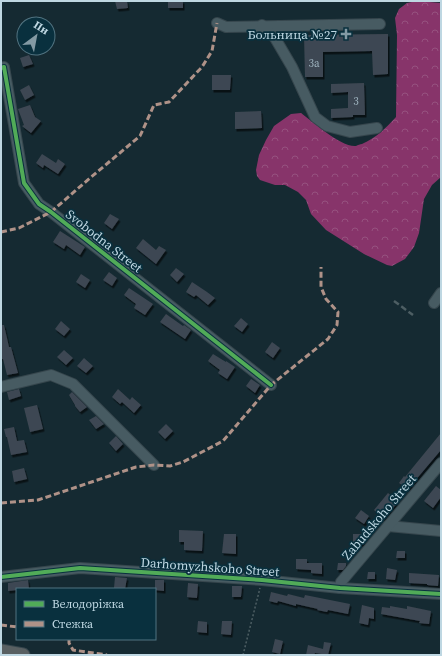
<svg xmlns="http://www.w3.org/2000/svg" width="442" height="656" font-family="'Source Serif 4',serif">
	<defs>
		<pattern id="forest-crowns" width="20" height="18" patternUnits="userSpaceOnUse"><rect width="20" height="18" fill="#87346a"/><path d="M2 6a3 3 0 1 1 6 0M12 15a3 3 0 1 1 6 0" fill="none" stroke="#96517f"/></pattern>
		<filter id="shadow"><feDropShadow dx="1.5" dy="2.5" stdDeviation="0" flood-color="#0009"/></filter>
	</defs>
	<rect width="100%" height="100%" fill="#152a32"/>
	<path fill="url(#forest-crowns)" d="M417 1 441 3V177L432 185 424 199 419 233 414 247 405 259 392 266 387 265 364 254 326 230 311 214 306 200 298 192 285 185H275L260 180 257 176 256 170 259 155 266 140 274 126 291 114 301 113C312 121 342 148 356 146 358 145 360 144 362 144 376 138 386 128 396 117L397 35 395 18 399 9 407 3Z"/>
	<g fill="#3e4752" filter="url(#shadow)">
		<path d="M115 1H127L128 8 117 9Z"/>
		<rect x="168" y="1" width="15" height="7"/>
		<path d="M388 34V74L373 75 372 51 323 52V77H305L304 35Z"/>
		<path d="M29 55 33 64 23 67 20 58Z"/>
		<path d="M212 75H231L230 90H212Z"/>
		<path d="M364 83 365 115H353V117L331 118V109L348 108V92L331 93V84Z"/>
		<path d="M29 85 34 95 25 100 20 90Z"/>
		<path d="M30 105 35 117 41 121 31 133 22 126 24 125 18 109Z"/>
		<path d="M261 111 262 128 235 129V112Z"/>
		<path d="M42 154 56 163 58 159 65 164 58 174 44 165 43 168 36 163Z"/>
		<path d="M110 214 119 219 112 229 104 223Z"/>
		<path d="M60 231 85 247 80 255 66 245 64 249 53 242Z"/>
		<path d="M143 239 156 250 159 246 166 250 156 264 136 248Z"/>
		<path d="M176 268 184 274 177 282 170 275Z"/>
		<path d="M109 272 117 278 112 286 103 280Z"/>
		<path d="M81 274 90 280 85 288 76 282Z"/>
		<path d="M192 282 207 292 215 298 208 305 196 295 194 297 186 292Z"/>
		<path d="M129 288 153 304 145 315 134 308 136 304 124 295Z"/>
		<path d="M166 314 183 326 184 325 191 330 185 339 160 322Z"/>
		<path d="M241 318 248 324 242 332 234 326Z"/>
		<path d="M61 321 70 329 64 336 55 329Z"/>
		<path d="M1 325H4L9 347H11L18 373 7 375 3 359H1Z"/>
		<path d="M272 342 280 348 273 358 265 352Z"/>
		<path d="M64 350 73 358 66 365 57 357Z"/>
		<path d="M213 354 226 362V361L235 367 227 379 218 373 220 370 208 361Z"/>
		<path d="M84 358 93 366 86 373 77 366Z"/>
		<path d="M251 379 260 385 255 393 246 386Z"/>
		<path d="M19 389 21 396 9 400 7 392Z"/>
		<path d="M118 389 130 400 132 397 141 405 134 413 122 402 120 404 112 397Z"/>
		<path d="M72 392 87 407 80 412 75 406V405L69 395Z"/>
		<path d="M37 405 43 429 30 432 24 408Z"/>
		<path d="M96 416 104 424 96 429 89 420Z"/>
		<path d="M166 424 173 431 165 439 158 432Z"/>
		<path d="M14 427 17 441 24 440 27 452 11 455 7 437H6L4 429Z"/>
		<path d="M441 433V450L408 489 399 483 404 476 405 477Z"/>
		<path d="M116 436 123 444 116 451 109 443Z"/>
		<path d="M24 468 27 479 14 482 12 471Z"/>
		<path d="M436 486 441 490V497L433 508 424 501Z"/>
		<path d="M388 493 398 502 384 519 374 510Z"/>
		<path d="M361 510 369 516 364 524 355 518Z"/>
		<path d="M179 530 203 531 202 551 184 550V542H179Z"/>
		<path d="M224 534H236V554L222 553Z"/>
		<rect x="353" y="534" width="11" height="10"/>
		<path d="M397 551H405V558H396Z"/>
		<path d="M296 559H307V563H322V574L311 573V570L296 569Z"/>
		<path d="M338 563H346V566L343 570H337Z"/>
		<path d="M387 568 397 570 395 580 386 579Z"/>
		<path d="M368 572H375V579H367Z"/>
		<path d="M409 573 439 575 438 586 427 585V584L409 583Z"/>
		<path d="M115 577 127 578 125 589 114 588Z"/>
		<path d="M28 580 29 589H17V590L8 591V583Z"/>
		<path d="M155 580H164V591L155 590Z"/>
		<path d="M188 583 198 584 197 598 187 597Z"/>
		<path d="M232 586H242L241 597H232Z"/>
		<path d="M271 592 287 596 288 594 304 598 305 595 350 604 348 614 328 610 327 612 317 610 318 609 296 604V606L278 601 277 603 269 601Z"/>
		<path d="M362 605 374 608V619L369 618 368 625 359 623Z"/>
		<path d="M390 606 407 609V606L431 611 429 624 419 623 420 621 381 614 382 607 390 608Z"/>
		<path d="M198 621 207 622V633L197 632Z"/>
		<path d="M222 621H232L231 635 221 634Z"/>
		<path d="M275 639 283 641 280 654 272 652Z"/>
		<path d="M324 642 331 643 328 655 315 653 314 655H306L308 645 323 649Z"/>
	</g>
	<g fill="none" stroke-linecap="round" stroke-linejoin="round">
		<g stroke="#36464d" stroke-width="12">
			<g id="minor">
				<path d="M217 23 226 27 380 24"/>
				<path d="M262 25 275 38 292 67 315 117 327 126 350 132 377 128"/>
				<path d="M1 68 4 67 24 183 39 204 51 212 271 385"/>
				<path d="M434 303 441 293"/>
				<path d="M1 387 51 375 73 384 154 465"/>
				<path d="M388 526 441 531"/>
				<path d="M1 577 80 568 262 580 340 588 441 594"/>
				<path d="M340 588 341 582 441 463"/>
			</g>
		</g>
		<g stroke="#36464d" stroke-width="15">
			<path id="major" d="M1 651 23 655"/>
		</g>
		<path stroke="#4d5e63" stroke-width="1.5" stroke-dasharray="2 2" stroke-linecap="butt" d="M243 655 260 588"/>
		<use href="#minor" stroke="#475b62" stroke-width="10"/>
		<use href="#major" stroke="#596062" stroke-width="13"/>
		<path stroke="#4d5e63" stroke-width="2.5" stroke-dasharray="6 3" stroke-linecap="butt" d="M394 301 413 315"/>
		<g stroke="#af9288" stroke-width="3" stroke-dasharray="6 3" stroke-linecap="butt">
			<path d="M1 232 19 228 51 212 90 178 140 136 154 105 169 102 202 67 212 51 217 23"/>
			<path d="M1 503 38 500 136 467 154 465 170 466 183 462 223 441 271 385 328 339 337 325 338 312 326 299 321 287V267"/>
			<path d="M1 625 17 627"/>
			<path d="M69 639V643L73 650 107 655"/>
		</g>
		<g stroke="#09303e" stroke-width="6">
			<g id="cycleway">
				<path d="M1 68 4 67 24 183 39 204 51 212 271 385"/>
				<path d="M1 577 80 568 262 580 340 588 441 594"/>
			</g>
		</g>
		<use href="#cycleway" stroke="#51ab58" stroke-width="4"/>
	</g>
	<path fill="#839aa4" stroke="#09303e" stroke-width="1.5" d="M344 28h4v4h4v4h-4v4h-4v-4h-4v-4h4z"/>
	<g text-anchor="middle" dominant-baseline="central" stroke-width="3.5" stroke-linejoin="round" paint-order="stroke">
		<g font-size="11" fill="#9eb3be">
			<text x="314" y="63">3а</text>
			<text x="356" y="101">3</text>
		</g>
		<g font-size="13" fill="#bed7e2" stroke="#09303e" text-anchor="end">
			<text x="337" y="34">Больница №27</text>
		</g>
		<g font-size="13" fill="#bed7e2" stroke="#09303e">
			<text transform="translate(104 241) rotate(38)">Svobodna Street</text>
			<text transform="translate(379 517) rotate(-50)">Zabudskoho Street</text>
			<text transform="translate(210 567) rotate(4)">Darhomyzhskoho Street</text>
		</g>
	</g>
	<rect width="442" height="656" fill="none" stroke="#bed7e2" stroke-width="4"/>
	<rect x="16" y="588" width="140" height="52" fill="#09303e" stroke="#517380"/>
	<rect x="24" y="601" width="20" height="6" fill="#51ab58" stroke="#517380"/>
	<text x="52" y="608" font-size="12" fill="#bed7e2">Велодоріжка</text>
	<rect x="24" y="621" width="20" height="6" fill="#af9288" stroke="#517380"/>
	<text x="52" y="628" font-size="12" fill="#bed7e2">Стежка</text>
	<g transform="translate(36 36) rotate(32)"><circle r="19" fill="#09303e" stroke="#517380"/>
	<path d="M0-3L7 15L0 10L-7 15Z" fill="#839aa4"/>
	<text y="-6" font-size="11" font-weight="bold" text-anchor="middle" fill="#bed7e2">Пн</text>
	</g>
</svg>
